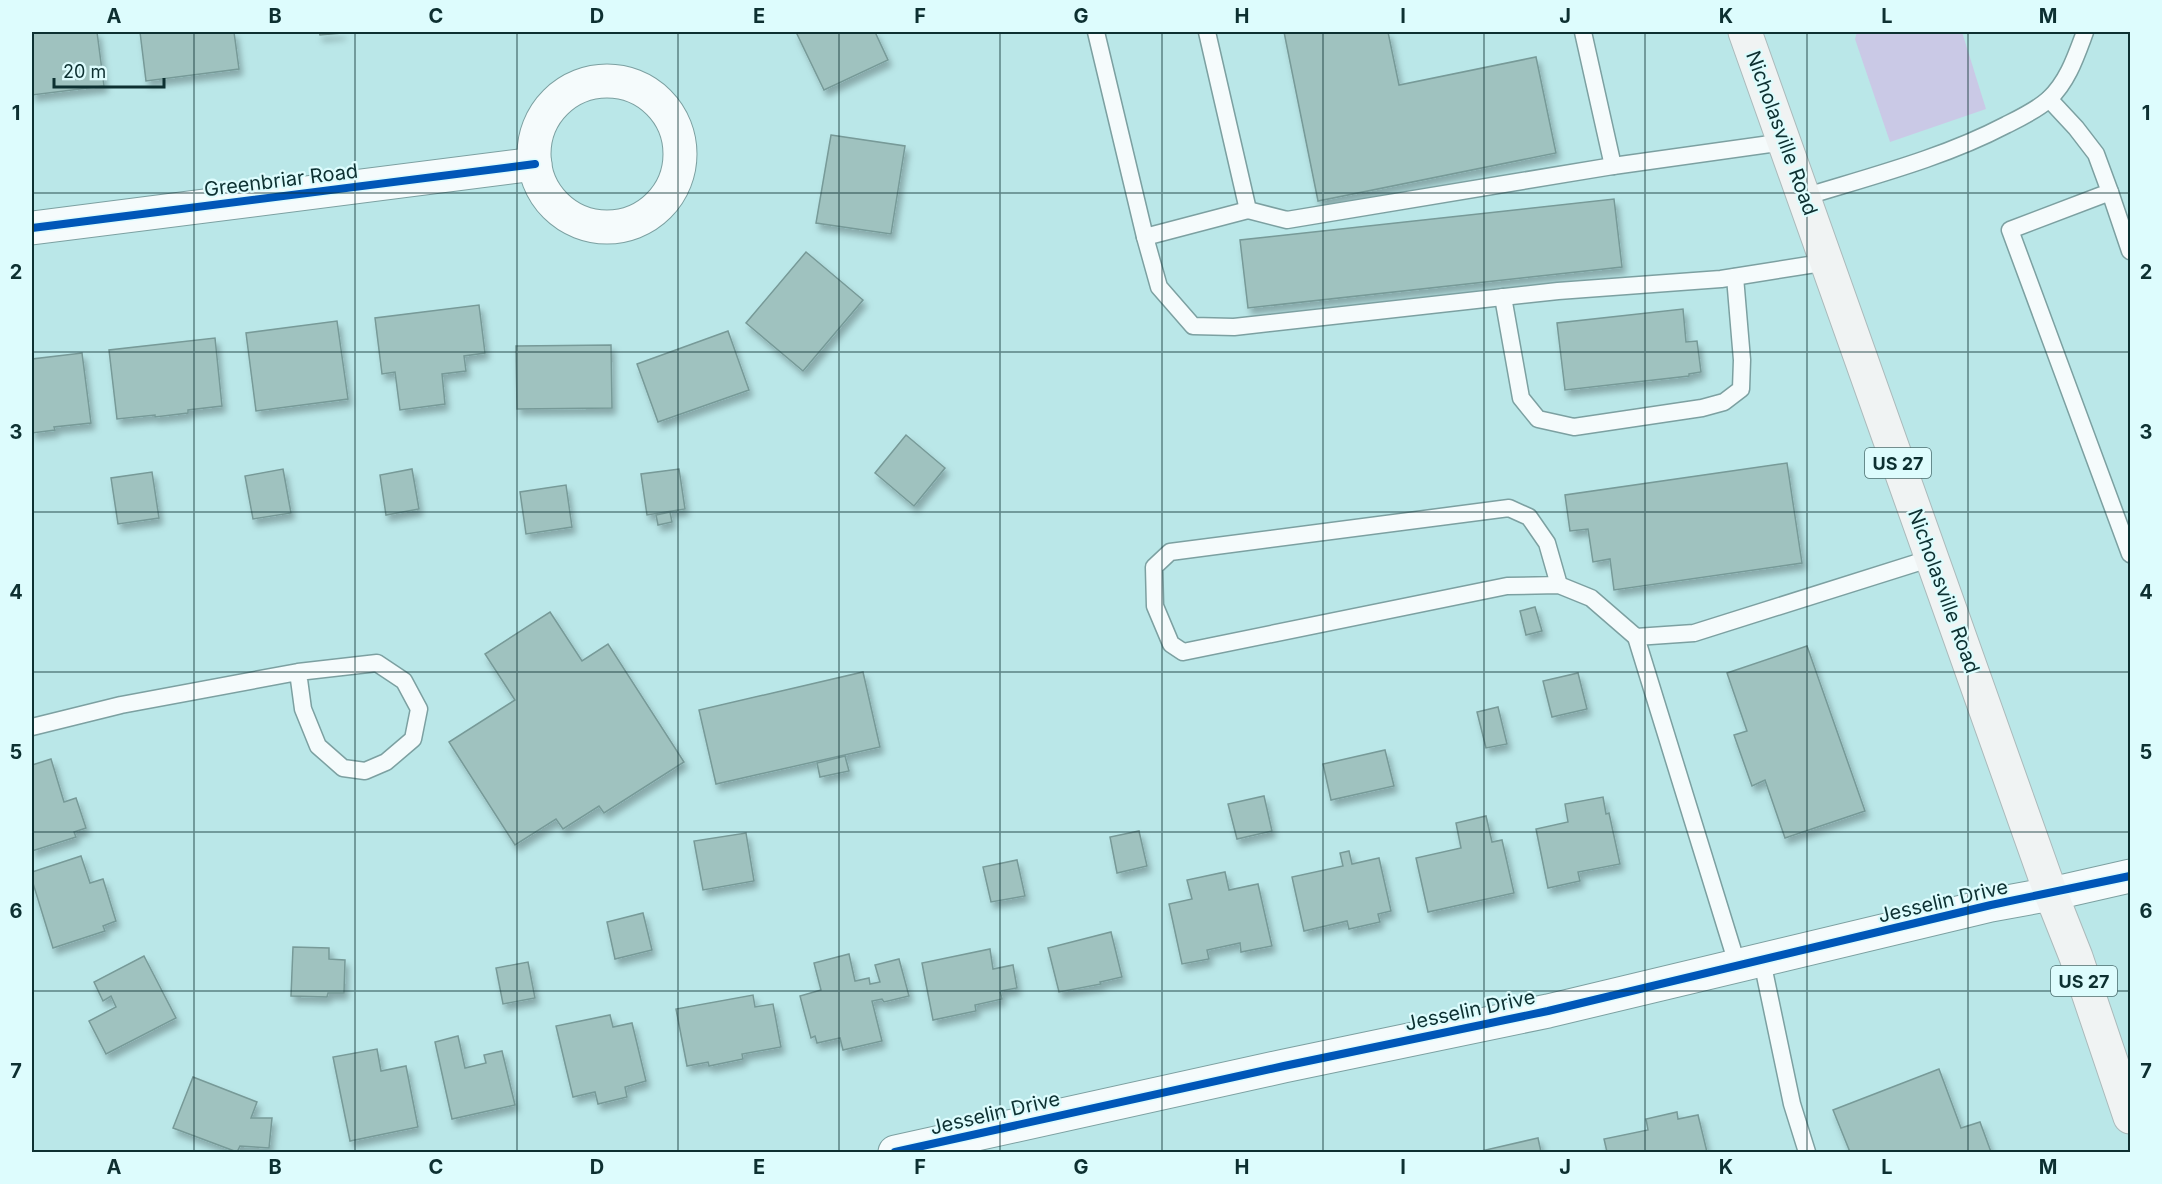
<svg xmlns="http://www.w3.org/2000/svg" width="2162" height="1184" font-family="Inter,sans-serif">
	<defs>
		<filter id="shadow"><feDropShadow dx="3.5" dy="6" stdDeviation="3" flood-color="#0004"/></filter>
	</defs>
	<rect width="100%" height="100%" fill="#bae7e8"/>
	<path fill="#cac9e6" d="M1857 32H1962L1986 109 1890 142 1855 39Z"/>
	<g fill="#9fc2bf" stroke="#779a98" stroke-width="1.5" filter="url(#shadow)">
		<path d="M32 32H97L104 86 32 95Z"/>
		<path d="M140 32H234L239 69 146 81Z"/>
		<path d="M319 32H342V33L320 35Z"/>
		<path d="M796 32H875L888 60 824 90Z"/>
		<path d="M1284 32H1388L1399 85 1536 57 1556 153 1318 201Z"/>
		<path d="M831 135 905 146 891 234 816 223Z"/>
		<path d="M1614 199 1622 267 1248 308 1240 240Z"/>
		<path d="M806 252 863 300 803 371 746 323Z"/>
		<path d="M479 305 485 353 464 356 466 371 442 374 445 404 400 410 395 372 382 374 375 318Z"/>
		<path d="M1683 309 1686 342 1697 341 1701 372 1689 374V376L1565 390 1557 323Z"/>
		<path d="M337 321 348 399 256 411 246 333Z"/>
		<path d="M728 331 749 390 658 422 637 364Z"/>
		<path d="M215 338 222 406 188 410V413L155 417V415L117 419 109 350Z"/>
		<path d="M611 345 612 408 517 409 516 346Z"/>
		<path d="M82 353 91 423 54 427 55 430 32 433V359Z"/>
		<path d="M906 435 945 468 914 506 875 473Z"/>
		<path d="M1787 463 1802 563 1614 590 1610 559 1593 562 1588 529 1570 531 1565 495Z"/>
		<path d="M283 469 291 513 253 519 245 476Z"/>
		<path d="M412 469 419 509 386 515 380 475Z"/>
		<path d="M679 469 685 509 647 515 641 474Z"/>
		<path d="M152 472 159 518 118 524 111 478Z"/>
		<path d="M566 485 572 527 526 534 520 492Z"/>
		<path d="M670 512 672 522 658 525 656 515Z"/>
		<path d="M1535 607 1542 631 1526 635 1520 611Z"/>
		<path d="M550 612 582 661 608 644 684 762 604 813 599 806 563 829 556 819 515 845 449 742 515 700 485 654Z"/>
		<path d="M1807 646 1865 811 1785 838 1765 780 1752 786 1734 735 1747 731 1727 673Z"/>
		<path d="M863 672 880 747 716 784 699 710Z"/>
		<path d="M1578 673 1587 709 1552 717 1543 681Z"/>
		<path d="M1498 707 1507 744 1486 748 1477 712Z"/>
		<path d="M1385 750 1394 786 1331 800 1323 764Z"/>
		<path d="M845 756 849 771 820 777 817 763Z"/>
		<path d="M51 759 64 802 76 798 86 828 74 832 76 837 32 851V765Z"/>
		<path d="M1264 796 1272 831 1237 839 1228 804Z"/>
		<path d="M1603 797 1606 814 1609 813 1620 864 1578 872 1580 881 1548 888 1536 829 1568 822 1565 804Z"/>
		<path d="M1486 816 1492 842 1502 840 1514 893 1428 912 1416 858 1461 848 1456 823Z"/>
		<path d="M1139 831 1147 866 1117 873 1110 837Z"/>
		<path d="M746 833 754 881 703 890 694 841Z"/>
		<path d="M1349 851 1352 864 1379 858 1391 911 1378 914 1380 922 1349 929 1347 921 1304 931 1292 877 1343 866 1340 853Z"/>
		<path d="M81 856 90 883 103 879 116 921 103 926 105 931 53 948 32 880V872Z"/>
		<path d="M1017 860 1025 896 991 902 983 867Z"/>
		<path d="M1225 872 1229 890 1258 884 1272 946 1241 952 1240 943 1207 950 1209 959 1182 964 1169 904 1192 899 1187 880Z"/>
		<path d="M643 913 652 950 615 959 607 922Z"/>
		<path d="M1111 932 1122 977 1100 982 1101 984 1059 992 1048 948Z"/>
		<path d="M293 947 329 948V959L345 960 344 993H328L327 997 291 996Z"/>
		<path d="M990 949 993 969 1013 965 1017 988 1000 991 1002 999 975 1005 976 1011 933 1020 922 963Z"/>
		<path d="M849 954 855 981 869 978 870 984 880 982 875 965 899 959 909 996 884 1002 882 999 872 1001 882 1041 843 1050 840 1038 817 1043 815 1036 811 1038 800 996 821 990 814 963Z"/>
		<path d="M144 956 176 1018 106 1054 89 1021 116 1007 111 996 103 1001 94 982Z"/>
		<path d="M528 962 535 998 503 1004 496 968Z"/>
		<path d="M753 995 755 1007 773 1004 781 1047 742 1054 743 1059 709 1066 708 1062 687 1066 676 1009Z"/>
		<path d="M610 1015 613 1027 632 1023 646 1081 625 1087 627 1097 598 1104 595 1092 573 1097 556 1026Z"/>
		<path d="M458 1036 465 1068 486 1063 484 1055 502 1051 515 1105 452 1119 435 1042Z"/>
		<path d="M377 1049 381 1071 406 1066 418 1127 350 1141 333 1057Z"/>
		<path d="M1939 1069 1961 1128 1980 1122 1991 1152H1850L1833 1110Z"/>
		<path d="M193 1077 257 1102 251 1118H272L269 1148 240 1146 237 1152 173 1128Z"/>
		<path d="M1677 1112 1678 1119 1698 1115 1707 1152H1607L1604 1139 1648 1130 1646 1119Z"/>
		<path d="M1538 1138 1541 1152H1481V1151Z"/>
	</g>
	<g fill="none" stroke-linecap="round" stroke-linejoin="round">
		<g stroke="#7ca0a1" stroke-width="19">
			<g id="service">
				<path d="M1096 32 1145 237"/>
				<path d="M1207 32 1248 210 1287 220 1613 166 1784 142"/>
				<path d="M1583 32 1613 166"/>
				<path d="M2049 99 2076 128 2096 154 2110 192 2010 230 2130 554"/>
				<path d="M2110 192 2130 251"/>
				<path d="M1804 197C1872 176 1943 158 2006 125 2020 118 2037 110 2049 99 2068 81 2076 56 2085 32"/>
				<path d="M1248 210 1145 237 1159 287 1193 326 1234 327 1558 291 1721 279 1828 262"/>
				<path d="M1503 297 1521 398 1538 419 1574 427 1702 408 1724 402 1741 389 1742 360 1735 277"/>
				<path d="M1559 585 1547 543 1529 517 1509 508 1170 552 1154 567 1155 606 1171 644 1183 652 1507 586 1559 585 1591 598 1636 637 1694 633 1932 558"/>
				<path d="M1636 637 1738 967"/>
				<path d="M32 727 121 705 298 672 377 663 404 681 419 709 413 739 386 762 365 771 343 768 318 746 303 709 298 672"/>
				<path d="M1762 961 1792 1104 1807 1152"/>
			</g>
		</g>
		<g stroke="#7ca0a1" stroke-width="35">
			<g id="minor">
				<circle cx="607" cy="154" r="73"/>
				<path d="M32 228 535 164"/>
			</g>
		</g>
		<g stroke="#7ca0a1" stroke-width="35">
			<path id="tertiary" d="M895 1152 1284 1066 1548 1011 1991 905 2051 894"/>
		</g>
		<g stroke="#7ca0a1" stroke-width="35">
			<path id="secondary" d="M2051 894 2130 876"/>
		</g>
		<g stroke="#abbabb" stroke-width="35">
			<path id="primary" d="M1745 32 2051 894 2076 957 2130 1117"/>
		</g>
		<use href="#service" stroke="#f5fbfc" stroke-width="16"/>
		<use href="#minor" stroke="#f5fbfc" stroke-width="33"/>
		<use href="#tertiary" stroke="#f5fbfc" stroke-width="33"/>
		<use href="#secondary" stroke="#f5fbfc" stroke-width="33"/>
		<use href="#primary" stroke="#f0f3f3" stroke-width="33"/>
		<g stroke="#ddfcfd" stroke-width="11">
			<g id="cycleway">
				<path d="M32 228 535 164"/>
				<path d="M895 1152 1284 1066 1548 1011 1991 905 2130 876"/>
			</g>
		</g>
		<use href="#cycleway" stroke="#0057b8" stroke-width="8"/>
	</g>
	<path fill="none" stroke="#0d3031" stroke-width="1.5" stroke-opacity="0.55" d="M194 32V1152M355 32V1152M517 32V1152M678 32V1152M839 32V1152M1000 32V1152M1162 32V1152M1323 32V1152M1484 32V1152M1645 32V1152M1807 32V1152M1968 32V1152M32 193H2130M32 352H2130M32 512H2130M32 672H2130M32 832H2130M32 991H2130"/>
	<g text-anchor="middle" dominant-baseline="central" stroke-width="4.5" stroke-linejoin="round" paint-order="stroke">
		<g fill="#ddfcfd" stroke="#4b6d6e" stroke-width="1.5">
			<rect x="1865" y="448" width="66" height="30" rx="4.5"/>
			<rect x="2051" y="966" width="66" height="30" rx="4.5"/>
		</g>
		<g font-size="18" font-weight="bold" fill="#0d3031">
			<text x="1898" y="463">US 27</text>
			<text x="2084" y="981">US 27</text>
		</g>
		<g font-size="20" fill="#0d3031" stroke="#ddfcfd">
			<text transform="translate(1782 133) rotate(70)">Nicholasville Road</text>
			<text transform="translate(281 180) rotate(-7)">Greenbriar Road</text>
			<text transform="translate(1944 591) rotate(70)">Nicholasville Road</text>
			<text transform="translate(1943 901) rotate(-13)">Jesselin Drive</text>
			<text transform="translate(1470 1010) rotate(-12)">Jesselin Drive</text>
			<text transform="translate(995 1113) rotate(-13)">Jesselin Drive</text>
		</g>
	</g>
	<rect width="2162" height="1184" fill="none" stroke="#ddfcfd" stroke-width="66"/>
	<path d="M54 78v9h110v-9" fill="none" stroke="#0d3031" stroke-width="3"/>
	<text x="63" y="78" font-size="18" fill="#0d3031" stroke="#ddfcfd" stroke-width="4.5" paint-order="stroke">20 m</text>
	<rect x="33" y="33" width="2096" height="1118" fill="none" stroke="#0d3031" stroke-width="2"/>
	<g font-size="20" text-anchor="middle" font-weight="bold" fill="#0d3031">
		<text x="114" y="23">A</text>
		<text x="275" y="23">B</text>
		<text x="436" y="23">C</text>
		<text x="597" y="23">D</text>
		<text x="759" y="23">E</text>
		<text x="920" y="23">F</text>
		<text x="1081" y="23">G</text>
		<text x="1242" y="23">H</text>
		<text x="1403" y="23">I</text>
		<text x="1565" y="23">J</text>
		<text x="1726" y="23">K</text>
		<text x="1887" y="23">L</text>
		<text x="2048" y="23">M</text>
		<text x="16" y="120">1</text>
		<text x="2146" y="120">1</text>
		<text x="16" y="279">2</text>
		<text x="2146" y="279">2</text>
		<text x="16" y="439">3</text>
		<text x="2146" y="439">3</text>
		<text x="16" y="599">4</text>
		<text x="2146" y="599">4</text>
		<text x="16" y="759">5</text>
		<text x="2146" y="759">5</text>
		<text x="16" y="918">6</text>
		<text x="2146" y="918">6</text>
		<text x="16" y="1078">7</text>
		<text x="2146" y="1078">7</text>
		<text x="114" y="1174">A</text>
		<text x="275" y="1174">B</text>
		<text x="436" y="1174">C</text>
		<text x="597" y="1174">D</text>
		<text x="759" y="1174">E</text>
		<text x="920" y="1174">F</text>
		<text x="1081" y="1174">G</text>
		<text x="1242" y="1174">H</text>
		<text x="1403" y="1174">I</text>
		<text x="1565" y="1174">J</text>
		<text x="1726" y="1174">K</text>
		<text x="1887" y="1174">L</text>
		<text x="2048" y="1174">M</text>
	</g>
</svg>
